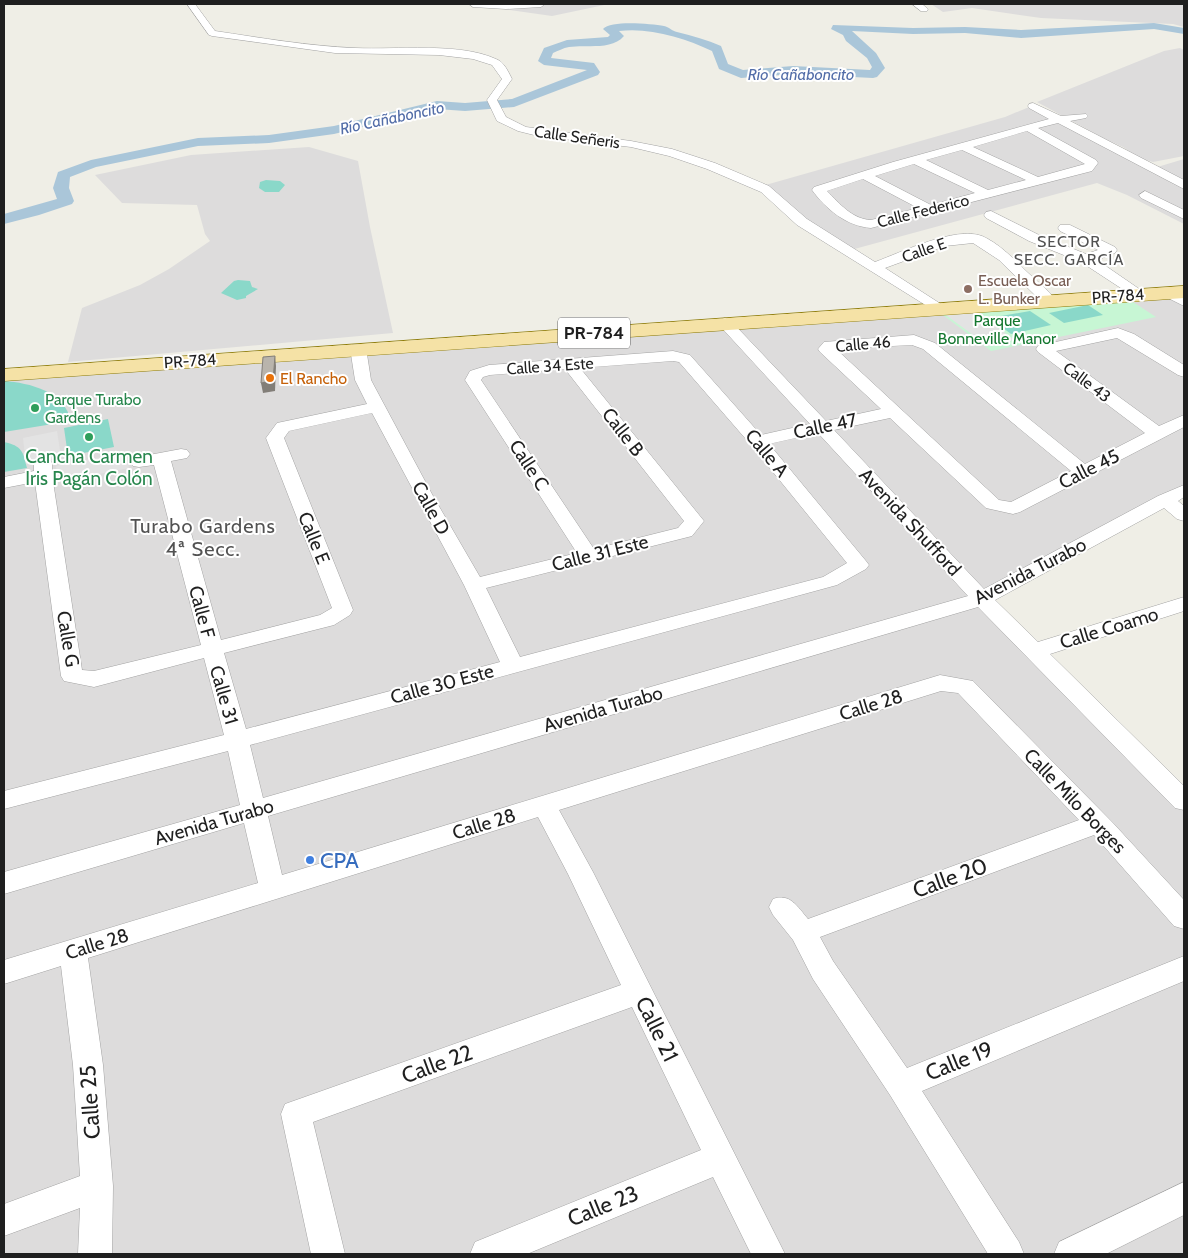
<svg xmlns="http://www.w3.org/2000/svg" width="1188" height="1258" font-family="Cabin,sans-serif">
	<rect width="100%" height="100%" fill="#efeee6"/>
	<g fill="#dddcdc">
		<path d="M469 4H609L552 16Z"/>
		<path d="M931 4H1184V27L1173 24 1041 18 972 8 943 12Z"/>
		<path d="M1180 48 1184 50V156L1153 162 1139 158 1123 147 1105 139 1037 102 1164 51Z"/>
		<path d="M1034 105 1154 168 1184 159V224L1127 195 1097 183 847 251 762 186 1005 117Z"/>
		<path d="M309 147 358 161 370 227 393 333 68 362 82 308 140 285 169 269 210 241 205 234 197 205 122 203 95 175 191 155Z"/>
		<path d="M1184 291V488L983 598 1184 798V1254H4V374Z"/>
	</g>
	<path fill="#c7f6d4" d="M1130 300 1156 317 991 351 939 312Z"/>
	<g fill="#8ad8c9">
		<path d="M266 180 280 181 285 185 279 192H265L259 188 260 182Z"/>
		<path d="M238 280 250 281 252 287 258 289 246 296V298L237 300 221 293 234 281Z"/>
		<path d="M1088 305 1103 315 1064 323 1049 313Z"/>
		<path d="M1030 311 1051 325 1011 334 990 318Z"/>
		<path d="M4 381C30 383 64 391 71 421L4 432Z"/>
		<path d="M108 419 114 447 68 456 64 428Z"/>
		<path d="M4 442C22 446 23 451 27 468L4 472Z"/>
	</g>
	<g fill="#e3e3e3">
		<path d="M974 311 1015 340 988 346 943 313Z"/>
		<path d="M57 431 61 457 26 464 23 438Z"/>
		<path d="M111 455 113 463 127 460 129 468 58 482 56 466Z"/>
	</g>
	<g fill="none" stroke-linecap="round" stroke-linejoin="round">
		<path fill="#aac6d9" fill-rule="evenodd" d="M1154 23 1184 28V34L1154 29 1021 38 965 33 913 34 852 31 876 53 885 68 877 77 873 78 793 74 741 78 719 69 712 51C685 38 649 27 619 31L624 36C611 51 586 44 569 47 563 48 558 51 553 53L551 58 594 63 600 72 598 75 514 107 465 111 437 109 334 134 269 143 198 146 96 167 70 177 69 188 74 201 72 204 39 215 4 224V214L57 199 53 188 58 172 91 160 198 138 269 135 334 126 437 101 465 103 512 99 587 70 544 65 538 61 544 48 567 40 608 37 610 35 603 29C611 20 651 24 664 26 669 27 672 31 677 32 693 36 707 40 721 46L728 64 743 70 793 66 870 70 872 67 867 58 846 41 843 35 831 29 833 25 913 28 965 27 1021 30Z"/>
		<g stroke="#a3a3a3" stroke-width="1">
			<g id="minor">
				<path d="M187 4H195L215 31C262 38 308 46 355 48 396 50 459 42 496 59 504 62 508 71 512 79L497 100 506 117 526 127 631 141 672 149 715 163 769 186 807 219 875 262C902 252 955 226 982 236 998 243 1012 257 1024 269 1034 279 1048 289 1056 301L1054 304H1044L999 260 973 243 945 246 885 268 947 308 945 311H935L797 225 761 192 707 169 669 156 631 147 538 136 518 131 497 121 487 100 502 79 492 65 473 59 439 55 335 53 212 36 209 35Z"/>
				<path d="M469 4H545L541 7 506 9 473 7Z"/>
				<path d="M912 4H922L928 9 927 11H921Z"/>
				<path d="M1033 103 1061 116 1086 114 1088 116 1086 118 1070 121 1184 180V189L1058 123 1038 128 1096 160 1098 163 1092 171 871 228C846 226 826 209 812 190L814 187 893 162 1049 119 1029 108 1028 106 1029 104ZM1027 131 1085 164 1038 177 973 147ZM962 150 1026 180 988 190 926 160ZM914 164 975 193 931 205 875 176ZM863 179 918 208 871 220C852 219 840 204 827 191Z"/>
				<path d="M1145 191 1184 210V219L1141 198 1139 195Z"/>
				<path d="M991 211 1039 235 1086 254 1098 250 1060 231 1058 228 1060 225H1070L1115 247 1117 250 1115 253 1097 260 1148 295 1146 298H1136L1081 262 1029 241 986 218 984 215 986 212Z"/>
				<path d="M1169 289 1184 296V306L1164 296 1162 293 1164 290Z"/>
				<path d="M725 318 730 320 826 421 881 409 820 352 818 349 824 342 914 335 935 343 1085 464 1145 433 1038 352 1036 349 1038 346 1118 328 1134 334 1184 365V377L1178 375 1117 338 1056 351 1159 426 1184 415V427L1020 512 1013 514 986 508 890 418 834 430 984 589 1158 496 1184 485V497L1178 501 1184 506V521L1177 519 1164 508 995 600 1038 642 1184 597V611L1050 654 1184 786V810L1175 808 978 607 268 816 282 875 940 675 973 681 1113 823 1184 900V929L1174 926 1094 835 820 937 833 961 907 1068 1184 956V981L922 1091 1019 1242 1024 1254H988L890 1095 813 979 793 940 773 915 769 907 773 899C790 893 797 906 808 919L1079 820 958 693 941 691 559 810 593 872 785 1254H751L713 1177 527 1254H470L475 1242 701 1150 632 1007 313 1122 345 1254H311L281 1114 285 1104 621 985 568 874 538 817 88 958 103 1065 113 1186 112 1254H78L80 1208 4 1236V1204L80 1176 73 1065 61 966 4 984V960L258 883 244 823 4 894V872L240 805 228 751 4 809V791L224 735 204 658 94 687 64 681 61 676 35 482 4 488V477L34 471V463L37 459 43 458 49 459 52 463V475L82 670 94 671 201 645 154 465 139 467 133 466 130 462 133 458 181 449 187 450 190 454 187 458 171 461 221 640 320 615 332 608 266 438 277 423 367 404 355 380 350 348 352 345H364L366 348 371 380 433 496 480 577 577 553 465 380 470 371 489 365 673 351 690 355 761 435 810 424 720 326 717 323 720 320ZM912 345 923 349 1071 471 1011 502 999 500 836 349ZM673 361 679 362 751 445 847 563 823 577 520 657 486 588 692 536 704 521 580 368ZM565 369 684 521 678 528 594 549 481 380 483 377 490 375ZM372 413 464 585 500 662 246 729 224 653 334 625 350 615 353 610 284 438 289 431ZM818 433 968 596 263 798 250 745 837 585 866 569 869 565 866 561 769 444Z"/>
				<path d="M1184 1182V1215L1106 1254H1054L1059 1242Z"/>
			</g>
		</g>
		<g stroke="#8f7d0b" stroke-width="1">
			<path id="major" d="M1184 286V298L4 381V369Z"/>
		</g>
		<use href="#minor" fill="#fff" fill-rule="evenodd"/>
		<use href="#major" fill="#f5e2a6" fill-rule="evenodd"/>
	</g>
	<path fill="#827e78" d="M275 356 276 366 275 391 263 393 261 383Z"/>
	<path fill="#b9b4ac" stroke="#827e78" d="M275 356 273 381 261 383 263 357Z"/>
	<circle fill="#8d6e63" stroke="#fff" stroke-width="2" cx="968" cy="289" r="5"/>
	<circle fill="#e8710a" stroke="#fff" stroke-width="2" cx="270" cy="378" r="5"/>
	<g fill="#2e9e5b" stroke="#fff" stroke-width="2">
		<circle cx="35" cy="408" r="5"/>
		<circle cx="89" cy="437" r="5"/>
	</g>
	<circle fill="#3f7fe0" stroke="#fff" stroke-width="2" cx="310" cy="860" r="5"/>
	<g text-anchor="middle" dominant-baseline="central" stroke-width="4" stroke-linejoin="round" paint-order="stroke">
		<g font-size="16" font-style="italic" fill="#526da8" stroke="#fff">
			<text x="801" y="74">Río Cañaboncito</text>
			<text transform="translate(392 118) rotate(-12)">Río Cañaboncito</text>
		</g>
		<g font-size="16" fill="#1f1f1f" stroke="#fff">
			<text transform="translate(577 137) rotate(8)">Calle Señeris</text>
			<text transform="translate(923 211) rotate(-14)">Calle Federico</text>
			<text transform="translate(924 250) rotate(-19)">Calle E</text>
			<text transform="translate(1118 296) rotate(-4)">PR-784</text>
			<text transform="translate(863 344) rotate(-5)">Calle 46</text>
			<text transform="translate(190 361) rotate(-4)">PR-784</text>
			<text transform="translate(550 366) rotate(-4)">Calle 34 Este</text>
			<text transform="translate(1087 382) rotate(37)">Calle 43</text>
		</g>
		<g font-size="16" letter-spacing="1" fill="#525252" stroke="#fff">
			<text x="1069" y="241">SECTOR<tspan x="1069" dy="18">SECC. GARCÍA</tspan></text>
		</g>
		<g font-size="16" fill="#785e54" stroke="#fff" text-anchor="start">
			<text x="978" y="280">Escuela Oscar<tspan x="978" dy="18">L. Bunker</tspan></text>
		</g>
		<g font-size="16" fill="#14772f" stroke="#fff">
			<text x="997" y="320">Parque<tspan x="997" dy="18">Bonneville Manor</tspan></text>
		</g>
		<g font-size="16" fill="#c56008" stroke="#fff" text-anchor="start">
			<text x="280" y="378">El Rancho</text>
		</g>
		<g font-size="16" fill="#27864d" stroke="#fff" text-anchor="start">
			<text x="45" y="399">Parque Turabo<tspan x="45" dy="18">Gardens</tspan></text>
		</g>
		<rect fill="#fff" stroke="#626262" stroke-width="1" x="558" y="317.5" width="72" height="31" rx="4"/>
		<g font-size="18" font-weight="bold" fill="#1f1f1f">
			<text x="594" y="333">PR-784</text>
		</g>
		<g font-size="19" fill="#1f1f1f" stroke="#fff">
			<text transform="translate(825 426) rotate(-12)">Calle 47</text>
			<text transform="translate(623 432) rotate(52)">Calle B</text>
			<text transform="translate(767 453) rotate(50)">Calle A</text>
			<text transform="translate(529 465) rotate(57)">Calle C</text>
			<text transform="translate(1089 469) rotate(-27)">Calle 45</text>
			<text transform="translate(431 508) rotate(61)">Calle D</text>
			<text transform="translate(910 522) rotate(47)">Avenida Shufford</text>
			<text transform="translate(314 538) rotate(68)">Calle E</text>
			<text transform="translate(600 553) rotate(-14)">Calle 31 Este</text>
			<text transform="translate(1030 571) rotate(-27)">Avenida Turabo</text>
			<text transform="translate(202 612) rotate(75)">Calle F</text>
			<text transform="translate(1109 628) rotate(-17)">Calle Coamo</text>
			<text transform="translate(68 639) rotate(80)">Calle G</text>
			<text transform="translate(442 684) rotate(-15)">Calle 30 Este</text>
			<text transform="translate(224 695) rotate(74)">Calle 31</text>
			<text transform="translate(871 705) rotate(-17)">Calle 28</text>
			<text transform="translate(603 709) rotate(-16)">Avenida Turabo</text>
			<text transform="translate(1075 801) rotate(46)">Calle Milo Borges</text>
			<text transform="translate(214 822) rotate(-16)">Avenida Turabo</text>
			<text transform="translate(484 824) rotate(-17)">Calle 28</text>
			<text transform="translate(97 944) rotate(-17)">Calle 28</text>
		</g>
		<g font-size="19" fill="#27864d" stroke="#fff">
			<text x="89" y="456">Cancha Carmen<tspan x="89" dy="22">Iris Pagán Colón</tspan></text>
		</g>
		<g font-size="20" letter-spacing="1" fill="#525252" stroke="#fff">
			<text x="203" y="526">Turabo Gardens<tspan x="203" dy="23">4ª Secc.</tspan></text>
		</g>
		<g font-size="22" fill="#366cbe" stroke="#fff" text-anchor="start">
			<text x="320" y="860">CPA</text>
		</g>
		<g font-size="22" fill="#1f1f1f" stroke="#fff">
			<text transform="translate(950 878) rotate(-20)">Calle 20</text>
			<text transform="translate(657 1029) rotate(64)">Calle 21</text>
			<text transform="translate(959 1061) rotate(-22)">Calle 19</text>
			<text transform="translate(437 1064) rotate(-20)">Calle 22</text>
			<text transform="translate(90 1102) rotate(-94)">Calle 25</text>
			<text transform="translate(603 1206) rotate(-22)">Calle 23</text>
		</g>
	</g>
	<rect width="1188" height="1258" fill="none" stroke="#1f1f1f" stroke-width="10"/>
</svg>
